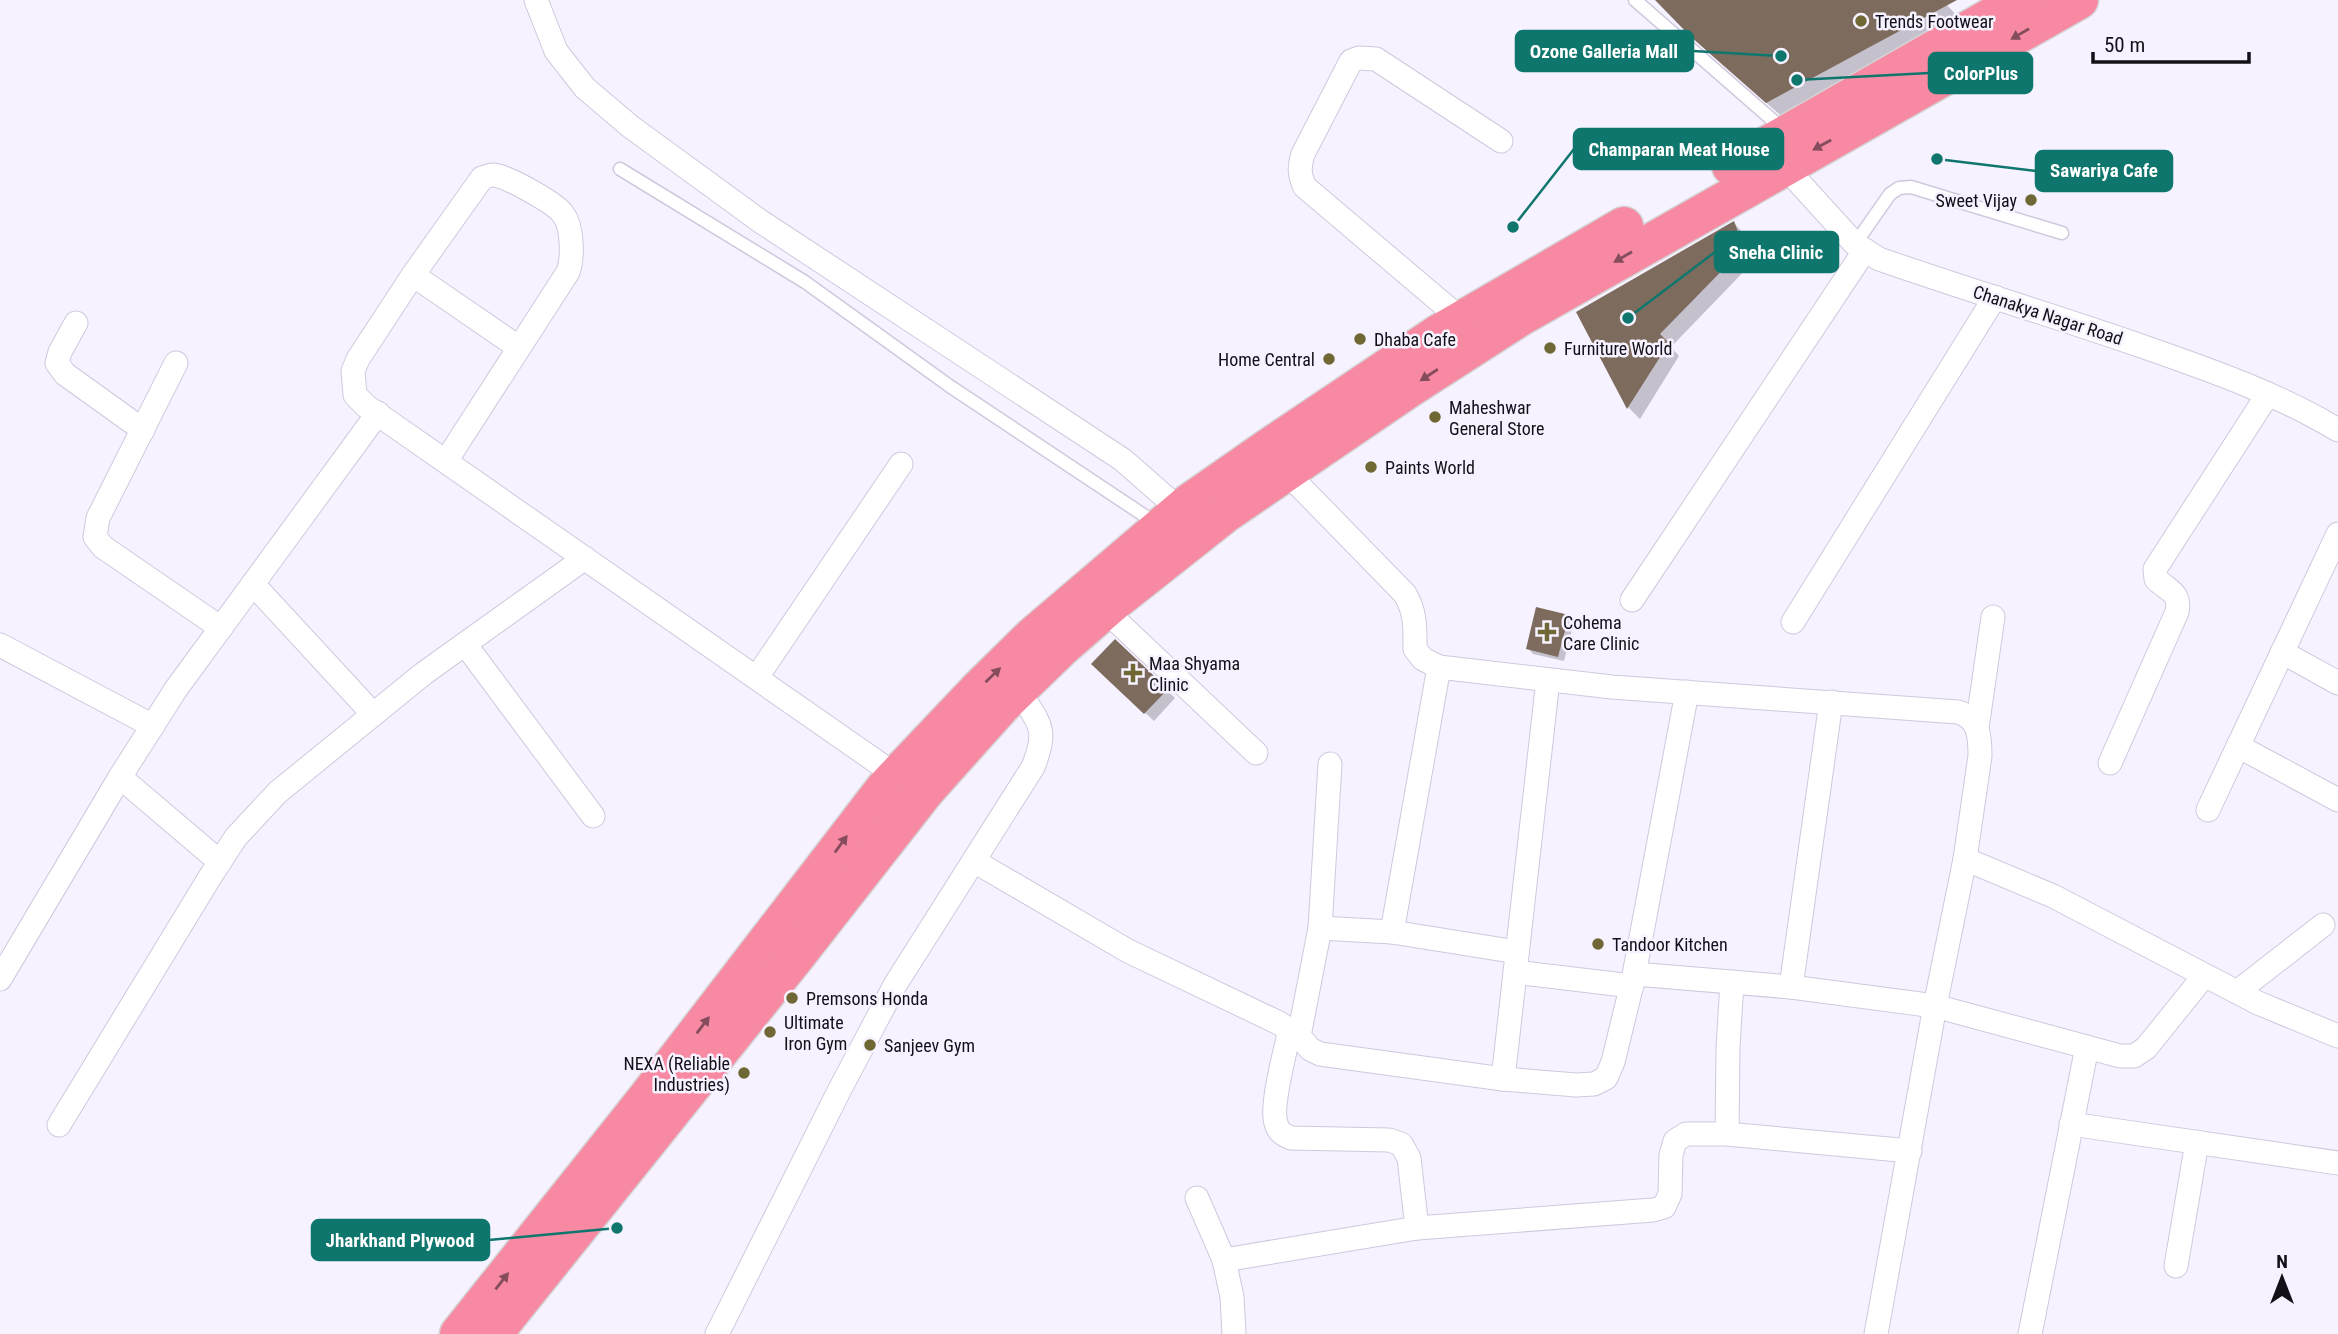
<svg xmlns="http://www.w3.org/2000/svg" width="2338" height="1334" font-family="'Roboto Condensed',sans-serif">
	<rect width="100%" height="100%" fill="#f7f2ff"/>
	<g fill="#0003">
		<path d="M1661 0H1942L1964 23 1785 119 1709 53Z"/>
		<path d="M1734 223 1745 235 1755 260 1671 347 1679 356 1640 419 1629 408 1578 313Z"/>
		<path d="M1568 616 1574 622 1564 661 1533 654 1528 648Z"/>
		<path d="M1115 642 1175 698 1154 721 1102 673Z"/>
	</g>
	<g fill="#7d6b5e">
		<path d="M1655 0H1957L1766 103 1690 36Z"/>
		<path d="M1734 221 1744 248 1660 334 1669 343 1627 409 1576 312Z"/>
		<path d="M1536 607 1569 615 1558 657 1526 649Z"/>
		<path d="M1115 639 1168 689 1144 714 1091 664Z"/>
	</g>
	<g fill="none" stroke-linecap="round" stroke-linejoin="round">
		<g stroke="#d0c8dd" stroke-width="15">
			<g id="lane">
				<path d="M1635 0 1785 131"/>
				<path d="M620 169 805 282 951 387 1157 524"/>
				<path d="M1855 244 1890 194 1899 188 1911 187 2062 233"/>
			</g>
		</g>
		<g stroke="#d0c8dd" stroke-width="25">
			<g id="street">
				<path d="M536 0 556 51 585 88 631 127 760 221 1123 460 1189 518"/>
				<path d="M1784 166 1855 244 1879 259C1968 290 2058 317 2147 348 2213 371 2278 394 2338 430"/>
				<path d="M413 275 518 347"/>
				<path d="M1462 320 1305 187C1299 175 1299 167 1303 154L1351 61 1359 58 1376 59 1501 141"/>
				<path d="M76 323 60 352 57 363 65 374 143 430"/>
				<path d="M176 363 98 518 95 537 103 547 221 628"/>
				<path d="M446 461 568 272C573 258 573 227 563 214 555 203 507 176 493 175 489 175 486 177 482 178L413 275 358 359 353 371 355 395 366 406 897 776"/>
				<path d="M1286 472 1405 594C1416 613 1415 628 1415 649L1423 659 1439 667 1612 687 1958 712C1979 718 1980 736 1980 756L1965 859 1935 1006 1876 1334"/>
				<path d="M253 584 373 714"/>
				<path d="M1632 600 1865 250"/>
				<path d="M1105 610 1256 753"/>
				<path d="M1793 622 1995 297"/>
				<path d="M465 644 593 816"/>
				<path d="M0 645 153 726"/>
				<path d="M2282 652 2338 683"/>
				<path d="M757 677 901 464"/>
				<path d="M1977 728 1993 617"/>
				<path d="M2238 746 2338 800"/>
				<path d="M2110 763 2177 612C2181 592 2168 591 2156 579L2155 569 2268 394"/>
				<path d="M1330 764 1320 928 1299 1036 1310 1049 1320 1054 1503 1079 1576 1085 1594 1084 1606 1078 1613 1062 1633 980 1687 692"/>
				<path d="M120 777 220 862"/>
				<path d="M2208 810 2338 534"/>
				<path d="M1965 859 2053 896 2258 1003 2338 1036"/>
				<path d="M974 861 1128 951 1279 1023 1299 1036"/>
				<path d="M1320 928 1392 932 1517 952"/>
				<path d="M1392 932 1439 667"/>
				<path d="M1515 972 1632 986"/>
				<path d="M1635 974 1791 987 1935 1006 2120 1056H2134L2146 1048 2204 976"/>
				<path d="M0 979 120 777 176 689 378 413"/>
				<path d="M1791 987 1831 702"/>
				<path d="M2237 992 2323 925"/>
				<path d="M1290 1029C1286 1049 1270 1106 1276 1123 1278 1132 1284 1135 1291 1138L1389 1140 1401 1144 1409 1158 1417 1228"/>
				<path d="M1503 1079 1548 680"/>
				<path d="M2071 1124 2338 1163"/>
				<path d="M59 1125 210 877 236 837 278 792 423 674 585 558"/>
				<path d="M1727 1134 1728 1047 1732 982"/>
				<path d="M1197 1198 1224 1260 1232 1297 1234 1334"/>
				<path d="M1224 1260 1417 1228 1653 1210 1664 1207 1670 1194 1671 1155 1675 1141 1686 1134H1727L1910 1151"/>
				<path d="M2176 1266 2197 1142"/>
				<path d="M717 1334 839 1091 895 985 1033 767C1049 728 1039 723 1018 690"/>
				<path d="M2030 1334 2087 1047"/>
			</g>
		</g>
		<g stroke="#d5d4d5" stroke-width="41">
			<g id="highway">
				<path d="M1731 166 2021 0"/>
				<path d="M459 1334 646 1099 885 788 978 690 1033 636 1189 503 1268 448 1438 334 1624 226"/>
				<path d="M493 1334 796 956 925 791 1002 705 1061 648 1116 600 1226 513 1408 389 1520 317 2079 0"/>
			</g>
		</g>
		<use href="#lane" stroke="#fff" stroke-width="12"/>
		<use href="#street" stroke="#fff" stroke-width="23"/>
		<use href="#highway" stroke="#f789a3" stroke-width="38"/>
	</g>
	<defs><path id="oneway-solid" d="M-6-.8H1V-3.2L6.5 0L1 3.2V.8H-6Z" transform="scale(1.75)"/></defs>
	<g fill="#854c5d">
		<use href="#oneway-solid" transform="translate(2020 34) rotate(150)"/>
		<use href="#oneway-solid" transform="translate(1822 145) rotate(151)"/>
		<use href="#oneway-solid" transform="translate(1623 257) rotate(150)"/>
		<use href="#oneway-solid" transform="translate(1429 375) rotate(147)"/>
		<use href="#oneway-solid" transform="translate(993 675) rotate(-44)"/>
		<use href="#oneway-solid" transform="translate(841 844) rotate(-54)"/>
		<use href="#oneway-solid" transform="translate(703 1025) rotate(-53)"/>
		<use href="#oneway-solid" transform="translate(502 1281) rotate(-52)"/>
	</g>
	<g fill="#706834" stroke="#f7f2ff" stroke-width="2.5">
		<circle cx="1861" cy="21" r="7"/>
		<circle cx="2031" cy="200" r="7"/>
		<circle cx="1360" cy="339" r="7"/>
		<circle cx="1550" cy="348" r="7"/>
		<circle cx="1329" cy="359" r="7"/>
		<circle cx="1435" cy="417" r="7"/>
		<circle cx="1371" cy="467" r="7"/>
		<path d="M1543.5 621.5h7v7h7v7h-7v7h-7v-7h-7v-7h7z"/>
		<path d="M1129.5 662.5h7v7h7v7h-7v7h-7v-7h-7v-7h7z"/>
		<circle cx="1598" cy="944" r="7"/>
		<circle cx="792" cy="998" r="7"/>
		<circle cx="770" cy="1032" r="7"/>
		<circle cx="870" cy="1045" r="7"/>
		<circle cx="744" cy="1073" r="7"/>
	</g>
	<g text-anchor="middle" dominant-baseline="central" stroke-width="5" stroke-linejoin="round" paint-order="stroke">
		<g font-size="18" fill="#131017" stroke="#f7f2ff" text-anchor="start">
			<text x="1875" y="21">Trends Footwear</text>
			<text x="2017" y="200" text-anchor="end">Sweet Vijay</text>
			<text x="1374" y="339">Dhaba Cafe</text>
			<text x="1564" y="348">Furniture World</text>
			<text x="1315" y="359" text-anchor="end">Home Central</text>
			<text x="1449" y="407">Maheshwar<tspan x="1449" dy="21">General Store</tspan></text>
			<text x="1385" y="467">Paints World</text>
			<text x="1563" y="622">Cohema<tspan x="1563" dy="21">Care Clinic</tspan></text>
			<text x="1149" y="663">Maa Shyama<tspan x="1149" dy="21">Clinic</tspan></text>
			<text x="1612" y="944">Tandoor Kitchen</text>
			<text x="806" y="998">Premsons Honda</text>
			<text x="784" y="1022">Ultimate<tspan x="784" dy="21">Iron Gym</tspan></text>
			<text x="884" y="1045">Sanjeev Gym</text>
			<text x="730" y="1063" text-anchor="end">NEXA (Reliable<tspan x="730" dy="21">Industries)</tspan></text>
		</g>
		<g font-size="18" fill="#131017" stroke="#f7f2ff">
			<text transform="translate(2048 315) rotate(18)">Chanakya Nagar Road</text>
		</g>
	</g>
	<path fill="none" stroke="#0f766e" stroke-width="2.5" d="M1781 56L1693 51M1797 80L1929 73M1513 227L1574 149M1937 159L2036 171M1628 318L1715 252M617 1228L489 1240"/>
	<g fill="#0f766e" stroke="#f7f2ff" stroke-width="2.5">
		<circle cx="1781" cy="56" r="7"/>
		<circle cx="1797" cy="80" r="7"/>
		<circle cx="1513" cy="227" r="7"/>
		<circle cx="1937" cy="159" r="7"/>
		<circle cx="1628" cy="318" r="7"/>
		<circle cx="617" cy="1228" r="7"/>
	</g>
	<g fill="#0f766e" stroke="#0f766e" stroke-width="2.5">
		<rect x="1516" y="31" width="177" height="40" rx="7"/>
		<rect x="1929" y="53" width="103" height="40" rx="7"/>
		<rect x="1574" y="129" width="209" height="40" rx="7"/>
		<rect x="2036" y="151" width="136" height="40" rx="7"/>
		<rect x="1715" y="232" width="123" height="40" rx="7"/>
		<rect x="312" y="1220" width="177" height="40" rx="7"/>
	</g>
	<g font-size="19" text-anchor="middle" font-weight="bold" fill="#fff">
		<text x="1604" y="58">Ozone Galleria Mall</text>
		<text x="1981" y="80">ColorPlus</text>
		<text x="1679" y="156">Champaran Meat House</text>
		<text x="2104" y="177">Sawariya Cafe</text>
		<text x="1776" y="259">Sneha Clinic</text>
		<text x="400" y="1247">Jharkhand Plywood</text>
	</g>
	<g transform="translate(2282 1278)" stroke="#f7f2ff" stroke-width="5" paint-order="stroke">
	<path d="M0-5L12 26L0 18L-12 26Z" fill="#131017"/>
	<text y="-10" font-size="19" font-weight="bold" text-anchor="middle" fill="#131017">N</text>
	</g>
	<path d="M2093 52v10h156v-10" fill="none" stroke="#131017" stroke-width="3.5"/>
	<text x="2104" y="52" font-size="21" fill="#131017" stroke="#f7f2ff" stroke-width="5" paint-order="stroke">50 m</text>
</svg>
